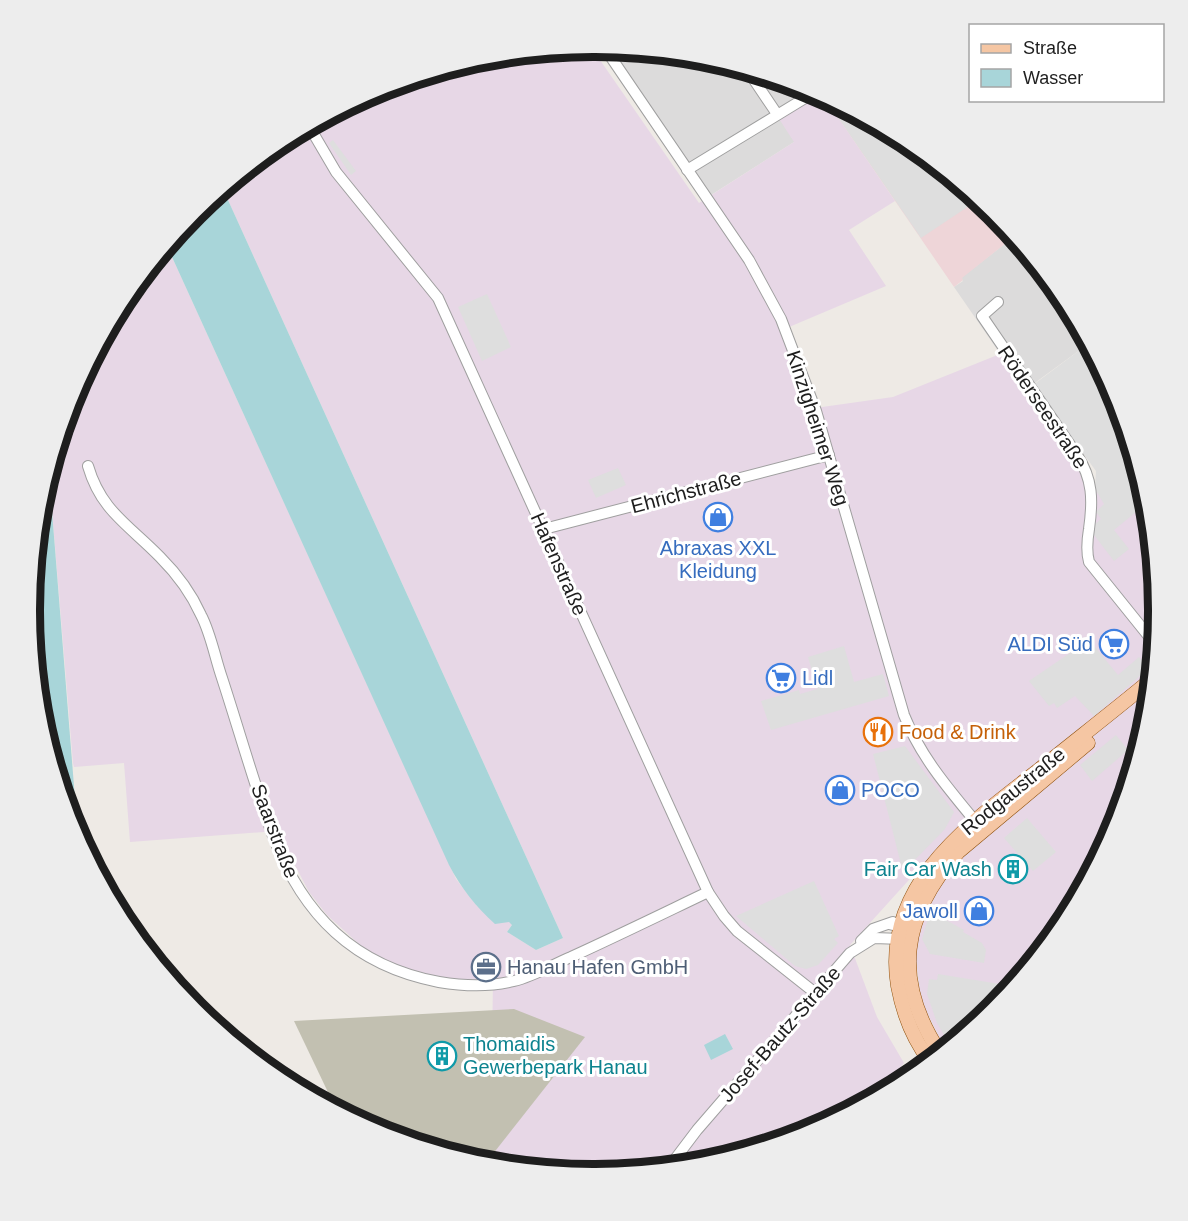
<svg xmlns="http://www.w3.org/2000/svg" width="1188" height="1221" font-family="Helvetica,sans-serif">
	<rect width="100%" height="100%" fill="#eeeae5"/>
	<g fill="#dcdbdb">
		<path d="M610 48 704 57 810 89 794 142 711 195Z"/>
		<path d="M1006 243 1083 334 1088 344 1025 390 954 287 963 281 961 278Z"/>
	</g>
	<path fill="#eed5d8" d="M824 97 908 142 980 201 979 211 1006 243 962 278 963 280 954 287Z"/>
	<path fill="#e7d7e6" d="M591 47 699 203 794 142 774 111 810 89 824 97 895 201 849 230 886 286 782 330 795 366 808 409 893 397 1000 354 1095 489 1139 475 1147 501 1158 611 1147 721 1115 827 1063 924 993 1010 945 1049 921 1001 915 953 924 908 943 876 917 871 850 945 877 1017 904 1063 875 1097 810 1132 704 1164 594 1174 484 1164 492 1048 493 980 446 979 401 967 381 959 360 945 327 915 309 892 277 831 130 842 124 763 74 767 73 763 49 474 73 394 125 297 167 246 456 879 477 906 509 921 512 925 507 932 536 950 563 938 223 189 281 141 378 89 484 57Z"/>
	<path fill="#c2c0b1" d="M514 1009 585 1037 485 1164 378 1131 336 1109 294 1021Z"/>
	<g fill="#dedede">
		<path d="M824 97 908 142 978 200 921 238Z"/>
		<path d="M333 140 356 171 351 175 329 143Z"/>
		<path d="M487 294 511 347 482 361 458 307Z"/>
		<path d="M1088 344 1115 395 1147 501V503L1114 530 1129 549 1114 561 1094 535V525L1101 519 1096 512 1104 504 1095 489 1096 471 1033 385Z"/>
		<path d="M618 468 626 485 596 498 588 480Z"/>
		<path d="M1086 642 1091 649 1095 647 1118 675 1139 657 1149 668 1094 716 1075 696 1057 708 1054 703 1049 706 1029 681Z"/>
		<path d="M844 646 854 682 883 674 889 696 771 730 761 701 799 690 800 694 817 689 808 657Z"/>
		<path d="M1116 735 1128 750 1092 781 1080 765Z"/>
		<path d="M905 746 954 812 945 829 903 872 873 754Z"/>
		<path d="M1027 818 1056 852 1033 871 1004 838Z"/>
		<path d="M814 881 839 936 834 939 838 943 818 965 806 969 795 966 736 916Z"/>
		<path d="M930 911 964 930 963 932 982 943 986 950 984 963 930 954 922 939Z"/>
		<path d="M938 974 1012 986 993 1010 950 1045 937 1023 927 994 929 979 937 980Z"/>
	</g>
	<g fill="#a8d5d9">
		<path d="M223 189 563 938 536 950 507 932 512 925 509 922 495 924C476 907 461 888 449 865L167 246 195 211Z"/>
		<path d="M49 474 78 836 73 826 41 720 30 610 41 500Z"/>
		<path d="M725 1034 733 1049 711 1060 704 1045Z"/>
	</g>
	<g fill="none" stroke-linecap="round" stroke-linejoin="round">
		<g stroke="#9f9f9f" stroke-width="12">
			<g id="minor">
				<path d="M604 47 749 260 781 319 816 411 904 715C921 758 951 792 980 827"/>
				<path d="M748 71 777 114"/>
				<path d="M309 126 336 172 438 298 708 892 724 916 737 931 814 992"/>
				<path d="M687 170 815 92"/>
				<path d="M998 302 982 316 1077 455C1093 479 1093 501 1089 529 1087 541 1086 551 1089 562L1155 644"/>
				<path d="M88 466C101 511 129 525 160 557 176 573 192 595 201 615 211 634 215 658 222 678 239 730 254 784 273 836 303 915 354 966 439 982 463 986 490 987 514 981 534 976 552 965 571 957 617 936 662 914 708 892"/>
				<path d="M544 529 829 455"/>
				<path d="M861 941 873 929 893 922"/>
				<path d="M669 1167 697 1130 850 953 874 938 902 939 911 937 901 927 889 924"/>
			</g>
		</g>
		<g stroke="#8e4f0a" stroke-width="15">
			<g id="major">
				<path d="M940 1053C892 980 901 916 958 852L1088 743"/>
				<path d="M930 1061C913 1039 903 1013 898 986 881 882 974 821 1044 766 1080 737 1116 709 1151 680"/>
			</g>
		</g>
		<use href="#minor" stroke="#fff" stroke-width="10"/>
		<use href="#major" stroke="#f5c6a3" stroke-width="14"/>
	</g>
	<defs>
		<g id="shop-ring" transform="scale(1.5)"><circle r="9.5" fill="#fff" stroke="#3f7fe0" stroke-width="1.5"/><path d="M-5-2.5h2.3a2.7 3.5 0 0 1 5.4 0H5L5.5 6h-11ZM-1.5-2.5h3a1.5 2.3 0 0 0-3 0Z" fill="#3f7fe0"/></g>
		<g id="supermarket-ring" transform="scale(1.5)"><circle r="9.5" fill="#fff" stroke="#3f7fe0" stroke-width="1.5"/><path d="M-6-5.5h2.5l.6 2H6L4.5 2H-2.5L-4.4-4H-6ZM-1.5 3.2a1.3 1.3 0 1 0 .1 0ZM3 3.2a1.3 1.3 0 1 0 .1 0Z" fill="#3f7fe0"/></g>
		<g id="restaurant-ring" transform="scale(1.5)"><circle r="9.5" fill="#fff" stroke="#e8710a" stroke-width="1.5"/><path d="M-5-6h1v4h1v-4h1v4h1v-4h1v5L-1.5 .5V6h-2V.5L-5-1ZM5-6V6H3V1.5H1.5Q1.5-4 5-6Z" fill="#e8710a"/></g>
		<g id="building-ring" transform="scale(1.5)"><circle r="9.5" fill="#fff" stroke="#0f9aa8" stroke-width="1.5"/><path d="M-4-6H4V6H1V3H-1V6H-4ZM-2.5-4.3h1.7v1.8h-1.7ZM.8-4.3h1.7v1.8H.8ZM-2.5-1h1.7V.8h-1.7ZM.8-1h1.7V.8H.8Z" fill="#0f9aa8"/></g>
		<g id="office-ring" transform="scale(1.5)"><circle r="9.5" fill="#fff" stroke="#5c6f8a" stroke-width="1.5"/><path d="M-6-3h4V-5.5h4V-3h4V5H-6ZM-1-4.5V-3h2v-1.5ZM-6 0V1H6V0Z" fill="#5c6f8a"/></g>
	</defs>
	<g fill-rule="evenodd">
		<use href="#shop-ring" x="718" y="517"/>
		<use href="#supermarket-ring" x="1114" y="644"/>
		<use href="#supermarket-ring" x="781" y="678"/>
		<use href="#restaurant-ring" x="878" y="732"/>
		<use href="#shop-ring" x="840" y="790"/>
		<use href="#building-ring" x="1013" y="869"/>
		<use href="#shop-ring" x="979" y="911"/>
		<use href="#office-ring" x="486" y="967"/>
		<use href="#building-ring" x="442" y="1056"/>
	</g>
	<g text-anchor="middle" dominant-baseline="central" stroke-width="6" stroke-linejoin="round" paint-order="stroke">
		<g font-size="20" fill="#1e1e1e" stroke="#fff">
			<text transform="translate(1043 407) rotate(56)">Röderseestraße</text>
			<text transform="translate(818 428) rotate(72)">Kinzigheimer Weg</text>
			<text transform="translate(686 492) rotate(-15)">Ehrichstraße</text>
			<text transform="translate(559 564) rotate(66)">Hafenstraße</text>
			<text transform="translate(1013 791) rotate(-39)">Rodgaustraße</text>
			<text transform="translate(275 831) rotate(69)">Saarstraße</text>
			<text transform="translate(780 1034) rotate(-49)">Josef-Bautz-Straße</text>
		</g>
		<g font-size="20" fill="#366cbe" stroke="#fff" text-anchor="end">
			<text x="718" y="548" text-anchor="middle">Abraxas XXL<tspan x="718" dy="23">Kleidung</tspan></text>
			<text x="1093" y="644">ALDI Süd</text>
			<text x="802" y="678" text-anchor="start">Lidl</text>
			<text x="861" y="790" text-anchor="start">POCO</text>
			<text x="958" y="911">Jawoll</text>
		</g>
		<g font-size="20" fill="#c56008" stroke="#fff" text-anchor="start">
			<text x="899" y="732">Food &amp; Drink</text>
		</g>
		<g font-size="20" fill="#0d838f" stroke="#fff" text-anchor="end">
			<text x="992" y="869">Fair Car Wash</text>
			<text x="463" y="1044" text-anchor="start">Thomaidis<tspan x="463" dy="23">Gewerbepark Hanau</tspan></text>
		</g>
		<g font-size="20" fill="#4e5e75" stroke="#fff" text-anchor="start">
			<text x="507" y="967">Hanau Hafen GmbH</text>
		</g>
	</g>
	<path d="M0 0H1188V1221H0ZM593 57H595A553 553 0 0 1 1148 610V611A553 553 0 0 1 595 1164H593A553 553 0 0 1 40 611V610A553 553 0 0 1 593 57Z" fill="#ededed" fill-rule="evenodd"/>
	<path fill="none" stroke="#1e1e1e" stroke-width="8" d="M593 57H595A553 553 0 0 1 1148 610V611A553 553 0 0 1 595 1164H593A553 553 0 0 1 40 611V610A553 553 0 0 1 593 57Z"/>
	<rect x="969" y="24" width="195" height="78" fill="#ffffff" stroke="#a5a5a5" stroke-width="1.5"/>
	<rect x="981" y="44" width="30" height="9" fill="#f5c6a3" stroke="#a5a5a5" stroke-width="1.5"/>
	<text x="1023" y="54" font-size="18" fill="#1e1e1e">Straße</text>
	<rect x="981" y="69" width="30" height="18" fill="#a8d5d9" stroke="#a5a5a5" stroke-width="1.5"/>
	<text x="1023" y="84" font-size="18" fill="#1e1e1e">Wasser</text>
</svg>
